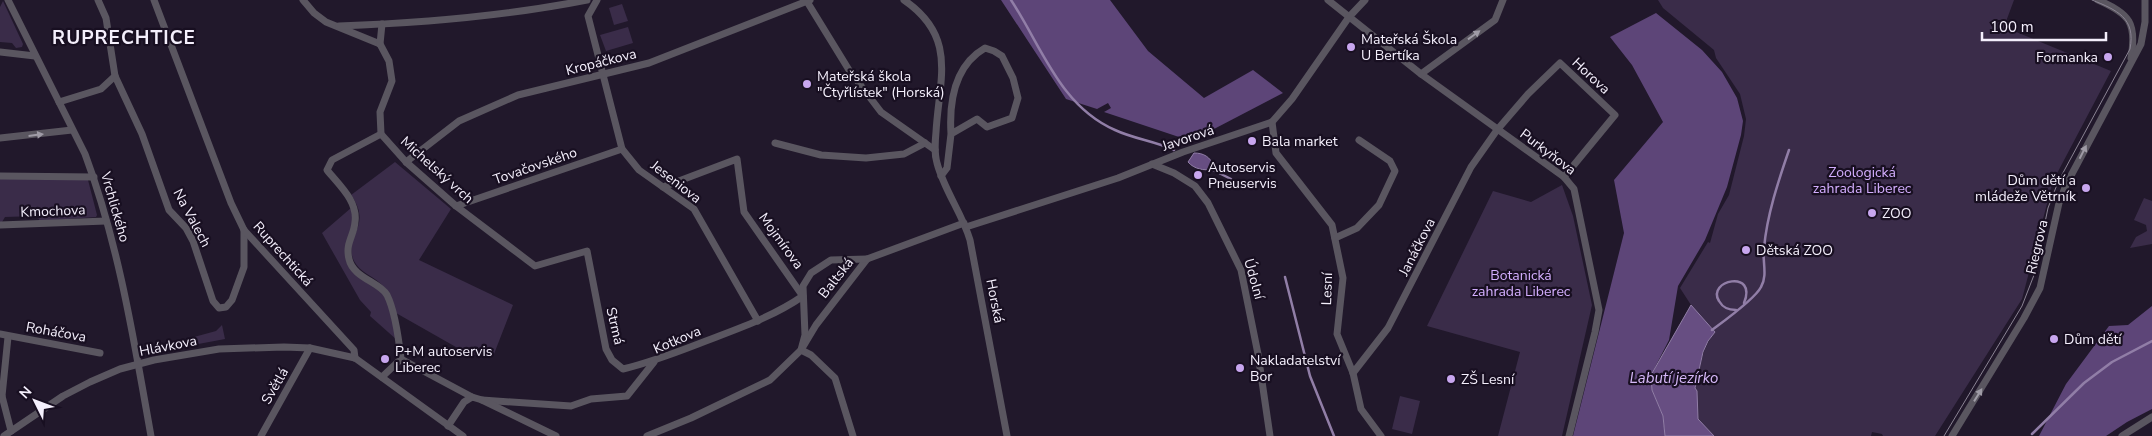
<svg xmlns="http://www.w3.org/2000/svg" width="2152" height="436" font-family="'Nunito Sans',sans-serif">
	<rect width="100%" height="100%" fill="#21182b"/>
	<g fill="#3a2c49">
		<path d="M1658 0H2014L2004 27 2111 71 2053 181 2022 299 1935 436H1883L1882 434 1872 432 1871 436H1714L1698 419 1695 382 1698 379C1701 361 1703 347 1715 332L1691 305 1680 288 1708 242 1710 243 1718 214 1729 195 1744 136 1746 119 1740 94 1716 58 1714 50 1663 8Z"/>
		<path d="M3 1 23 44 22 47 16 48 12 43 0 42V7Z"/>
		<path d="M622 4 628 21 614 25 609 8Z"/>
		<path d="M628 27 633 43 606 51 600 35Z"/>
		<path d="M395 162 451 209 419 260 513 305 494 354 470 355 396 313C393 302 389 291 380 283 371 275 360 272 354 261 342 236 374 227 351 195Z"/>
		<path d="M0 178 88 180 97 215 96 217 40 221 37 216 5 217 2 222H0Z"/>
		<path d="M1562 185 1573 216 1592 305 1562 436H1498L1520 352 1427 326 1493 191 1531 202Z"/>
		<path d="M2144 198 2152 201V244L2130 248 2136 237 2147 231 2146 225 2134 220Z"/>
		<path d="M351 208 353 217 348 258 381 292 387 300 397 340 370 316 371 312 360 300 322 233Z"/>
		<path d="M222 325 225 339 177 348 194 337 216 331Z"/>
		<path d="M1400 396 1420 401 1412 434 1392 429Z"/>
	</g>
	<g fill="#5d4578">
		<path d="M1001 0H1110L1148 51 1204 98 1253 70 1283 93 1191 141 1104 112 1111 108 1108 103 1097 109 1066 99Z"/>
		<path d="M1656 13 1702 50 1722 72 1737 98 1743 121 1741 135 1727 187 1705 240 1678 286 1669 340 1651 375 1652 390 1663 416 1665 436H1573L1624 233 1614 180 1663 122 1632 65 1610 37Z"/>
		<path d="M2152 306V409L2127 422 2106 436H2039L2066 384 2109 326 2128 325Z"/>
	</g>
	<g fill="#674e82" stroke="#917ea7">
		<path d="M1194 153C1204 153 1210 157 1214 166L1213 169C1204 171 1194 169 1188 162Z"/>
		<path d="M1691 305 1715 332 1708 341 1703 352 1695 388 1697 391 1698 419 1714 436H1665L1663 416 1652 390 1651 375Z"/>
	</g>
	<g fill="none" stroke-linecap="round" stroke-linejoin="round">
		<g stroke="#917ea7" stroke-width="2.5">
			<path d="M1011 0C1042 47 1060 106 1115 130 1134 139 1155 141 1174 150"/>
			<path d="M1209 168 1231 179"/>
			<path d="M1285 277 1310 376 1334 436"/>
			<path d="M1736 310C1728 310 1723 308 1719 301 1706 280 1758 269 1744 303"/>
			<path d="M1712 330C1724 321 1755 299 1761 287 1768 275 1762 261 1764 248 1767 215 1778 182 1789 150"/>
			<path d="M2032 434 2084 383 2112 362 2152 341"/>
		</g>
		<g stroke="#5a5660" stroke-width="7">
			<path d="M8 0 85 154C119 245 134 341 151 436"/>
			<path d="M98 0 106 18 115 76 142 134 169 210 186 228 193 241 213 301 219 308 226 307 232 300 244 267V230"/>
			<path d="M154 0 231 203 244 230 354 350 355 358"/>
			<path d="M303 0 314 13 326 22 380 44 389 61 392 81 380 112 381 134 406 162 456 206 535 266 587 251 606 349 612 360 623 369C657 361 687 348 719 336 748 325 777 314 803 296"/>
			<path d="M597 0 588 16 622 149 639 170 694 209 758 321"/>
			<path d="M806 0 849 70 881 112 935 150"/>
			<path d="M904 0C958 37 939 79 936 132 935 143 934 153 937 163 944 190 962 213 970 240L1007 436"/>
			<path d="M1328 0 1421 74 1564 177 1574 189 1599 310 1595 332 1569 436"/>
			<path d="M2098 0C2130 14 2137 23 2131 58"/>
			<path d="M339 26C422 23 506 16 587 0"/>
			<path d="M380 44 382 24"/>
			<path d="M0 52 35 56"/>
			<path d="M1421 74 1495 20 1503 0"/>
			<path d="M59 102 101 89 115 76"/>
			<path d="M1272 122 1276 153 1332 225 1343 278 1337 334 1353 373 1361 409 1381 436"/>
			<path d="M381 134 332 160 327 170C339 185 358 201 355 222 354 236 345 243 349 259 353 278 380 282 387 295 395 311 399 341 401 359"/>
			<path d="M0 138 72 130"/>
			<path d="M775 143 821 155 866 158 904 154 925 143"/>
			<path d="M406 162 459 121 518 95 649 63 810 0"/>
			<path d="M1152 164 1174 173 1195 186 1208 203 1241 270 1258 354 1270 436"/>
			<path d="M0 176 94 177"/>
			<path d="M941 176 947 168 951 134 977 119 987 127 1012 118 1018 98 1013 78 1002 56 994 51 985 48C954 66 949 101 951 134"/>
			<path d="M663 187 737 159 744 212 802 295"/>
			<path d="M456 206 622 149"/>
			<path d="M0 225 106 221"/>
			<path d="M966 227 1118 178 1183 152 1272 122 1292 99 1349 17 1365 0"/>
			<path d="M1335 238 1357 228 1379 205 1395 171 1390 161 1359 140"/>
			<path d="M0 334 100 353"/>
			<path d="M1353 373 1388 328 1471 167 1497 130 1528 94 1560 63 1615 115 1564 177"/>
			<path d="M382 377 401 359 472 397"/>
			<path d="M0 396H2L11 431"/>
			<path d="M2 396 8 337"/>
			<path d="M482 400 571 406 591 399 627 396 654 362"/>
			<path d="M448 426 464 402 472 397 482 400 556 436"/>
			<path d="M4 436 63 396 90 382 120 369 154 360 219 349 284 347 310 348 355 358 463 436"/>
			<path d="M261 436 310 348"/>
			<path d="M647 436 691 418 770 380 801 350 816 325 867 259 964 223"/>
			<path d="M853 436 835 378 811 355 801 350 805 335 803 286 811 273 831 260 867 259"/>
			<path d="M1952 436 2024 318 2040 288 2059 203 2066 185 2141 44 2145 22V0"/>
			<path d="M2122 436 2152 417"/>
		</g>
		<path stroke="#8b8494" stroke-width="1" d="M1944 436 2022 306 2034 275 2048 208 2058 182 2130 49C2136 18 2117 10 2092 0"/>
	</g>
	<defs><path id="oneway-solid" d="M-6-.8H1V-3.2L6.5 0L1 3.2V.8H-6Z" transform="scale(1.25)"/></defs>
	<g fill="#9f9ba6">
		<use href="#oneway-solid" transform="translate(1474 35) rotate(-36)"/>
		<use href="#oneway-solid" transform="translate(36 135) rotate(-7)"/>
		<use href="#oneway-solid" transform="translate(2083 152) rotate(-63)"/>
		<use href="#oneway-solid" transform="translate(1978 395) rotate(-58)"/>
	</g>
	<g fill="#c8a6ef" stroke="#180f21" stroke-width="2">
		<circle cx="1351" cy="47" r="5"/>
		<circle cx="2108" cy="57" r="5"/>
		<circle cx="807" cy="84" r="5"/>
		<circle cx="1252" cy="141" r="5"/>
		<circle cx="1198" cy="175" r="5"/>
		<circle cx="2086" cy="188" r="5"/>
		<circle cx="1872" cy="213" r="5"/>
		<circle cx="1746" cy="250" r="5"/>
		<circle cx="2054" cy="339" r="5"/>
		<circle cx="385" cy="359" r="5"/>
		<circle cx="1240" cy="368" r="5"/>
		<circle cx="1451" cy="379" r="5"/>
	</g>
	<g text-anchor="middle" dominant-baseline="central" stroke-width="4.5" stroke-linejoin="round" paint-order="stroke">
		<g font-size="14" fill="#f4effc" stroke="#180f21" text-anchor="start">
			<text x="1361" y="39">Mateřská Škola<tspan x="1361" dy="16">U Bertíka</tspan></text>
			<text x="2098" y="57" text-anchor="end">Formanka</text>
			<text x="817" y="76">Mateřská škola<tspan x="817" dy="16">"Čtyřlístek" (Horská)</tspan></text>
			<text x="1262" y="141">Bala market</text>
			<text x="1208" y="167">Autoservis<tspan x="1208" dy="16">Pneuservis</tspan></text>
			<text x="2076" y="180" text-anchor="end">Dům dětí a<tspan x="2076" dy="16">mládeže Větrník</tspan></text>
			<text x="1882" y="213">ZOO</text>
			<text x="1756" y="250">Dětská ZOO</text>
			<text x="2064" y="339">Dům dětí</text>
			<text x="395" y="351">P+M autoservis<tspan x="395" dy="16">Liberec</tspan></text>
			<text x="1250" y="360">Nakladatelství<tspan x="1250" dy="16">Bor</tspan></text>
			<text x="1461" y="379">ZŠ Lesní</text>
		</g>
		<g font-size="14" fill="#f4effc" stroke="#180f21">
			<text transform="translate(601 62) rotate(-14)">Kropáčkova</text>
			<text transform="translate(1591 76) rotate(43)">Horova</text>
			<text transform="translate(1188 138) rotate(-19)">Javorová</text>
			<text transform="translate(1548 152) rotate(37)">Purkyňova</text>
			<text transform="translate(535 166) rotate(-19)">Tovačovského</text>
			<text transform="translate(437 170) rotate(42)">Michelský vrch</text>
			<text transform="translate(676 182) rotate(38)">Jeseniova</text>
			<text transform="translate(115 207) rotate(74)">Vrchlického</text>
			<text transform="translate(53 211) rotate(-2)">Kmochova</text>
			<text transform="translate(192 218) rotate(62)">Na Valech</text>
			<text transform="translate(781 241) rotate(54)">Mojmírova</text>
			<text transform="translate(1417 247) rotate(-63)">Janáčkova</text>
			<text transform="translate(2037 247) rotate(-77)">Riegrova</text>
			<text transform="translate(283 254) rotate(48)">Ruprechtická</text>
			<text transform="translate(836 278) rotate(-52)">Baltská</text>
			<text transform="translate(1254 279) rotate(74)">Údolní</text>
			<text transform="translate(1327 289) rotate(-88)">Lesní</text>
			<text transform="translate(995 301) rotate(79)">Horská</text>
			<text transform="translate(615 326) rotate(77)">Strmá</text>
			<text transform="translate(56 332) rotate(10)">Roháčova</text>
			<text transform="translate(677 340) rotate(-23)">Kotkova</text>
			<text transform="translate(168 346) rotate(-11)">Hlávkova</text>
			<text transform="translate(275 386) rotate(-60)">Světlá</text>
		</g>
		<g font-size="14" fill="#d3aefe" stroke="#180f21">
			<text x="1862" y="172">Zoologická<tspan x="1862" dy="16">zahrada Liberec</tspan></text>
			<text x="1521" y="275">Botanická<tspan x="1521" dy="16">zahrada Liberec</tspan></text>
		</g>
		<g font-size="15" font-style="italic" fill="#d6b8f8" stroke="#180f21">
			<text x="1674" y="378">Labutí jezírko</text>
		</g>
		<g font-size="19" font-weight="bold" letter-spacing="1" fill="#f4effc" stroke="#180f21">
			<text x="124" y="38">RUPRECHTICE</text>
		</g>
	</g>
	<g transform="translate(35 401) rotate(312)" stroke="#180f21" stroke-width="4" paint-order="stroke">
	<path d="M0-4L9 19L0 12L-9 19Z" fill="#f4effc"/>
	<text y="-8" font-size="14" font-weight="bold" text-anchor="middle" fill="#f4effc">N</text>
	</g>
	<path d="M1982 32v8h124v-8" fill="none" stroke="#f4effc" stroke-width="2.5"/>
	<text x="1990" y="32" font-size="15" fill="#f4effc" stroke="#180f21" stroke-width="4" paint-order="stroke">100 m</text>
</svg>
